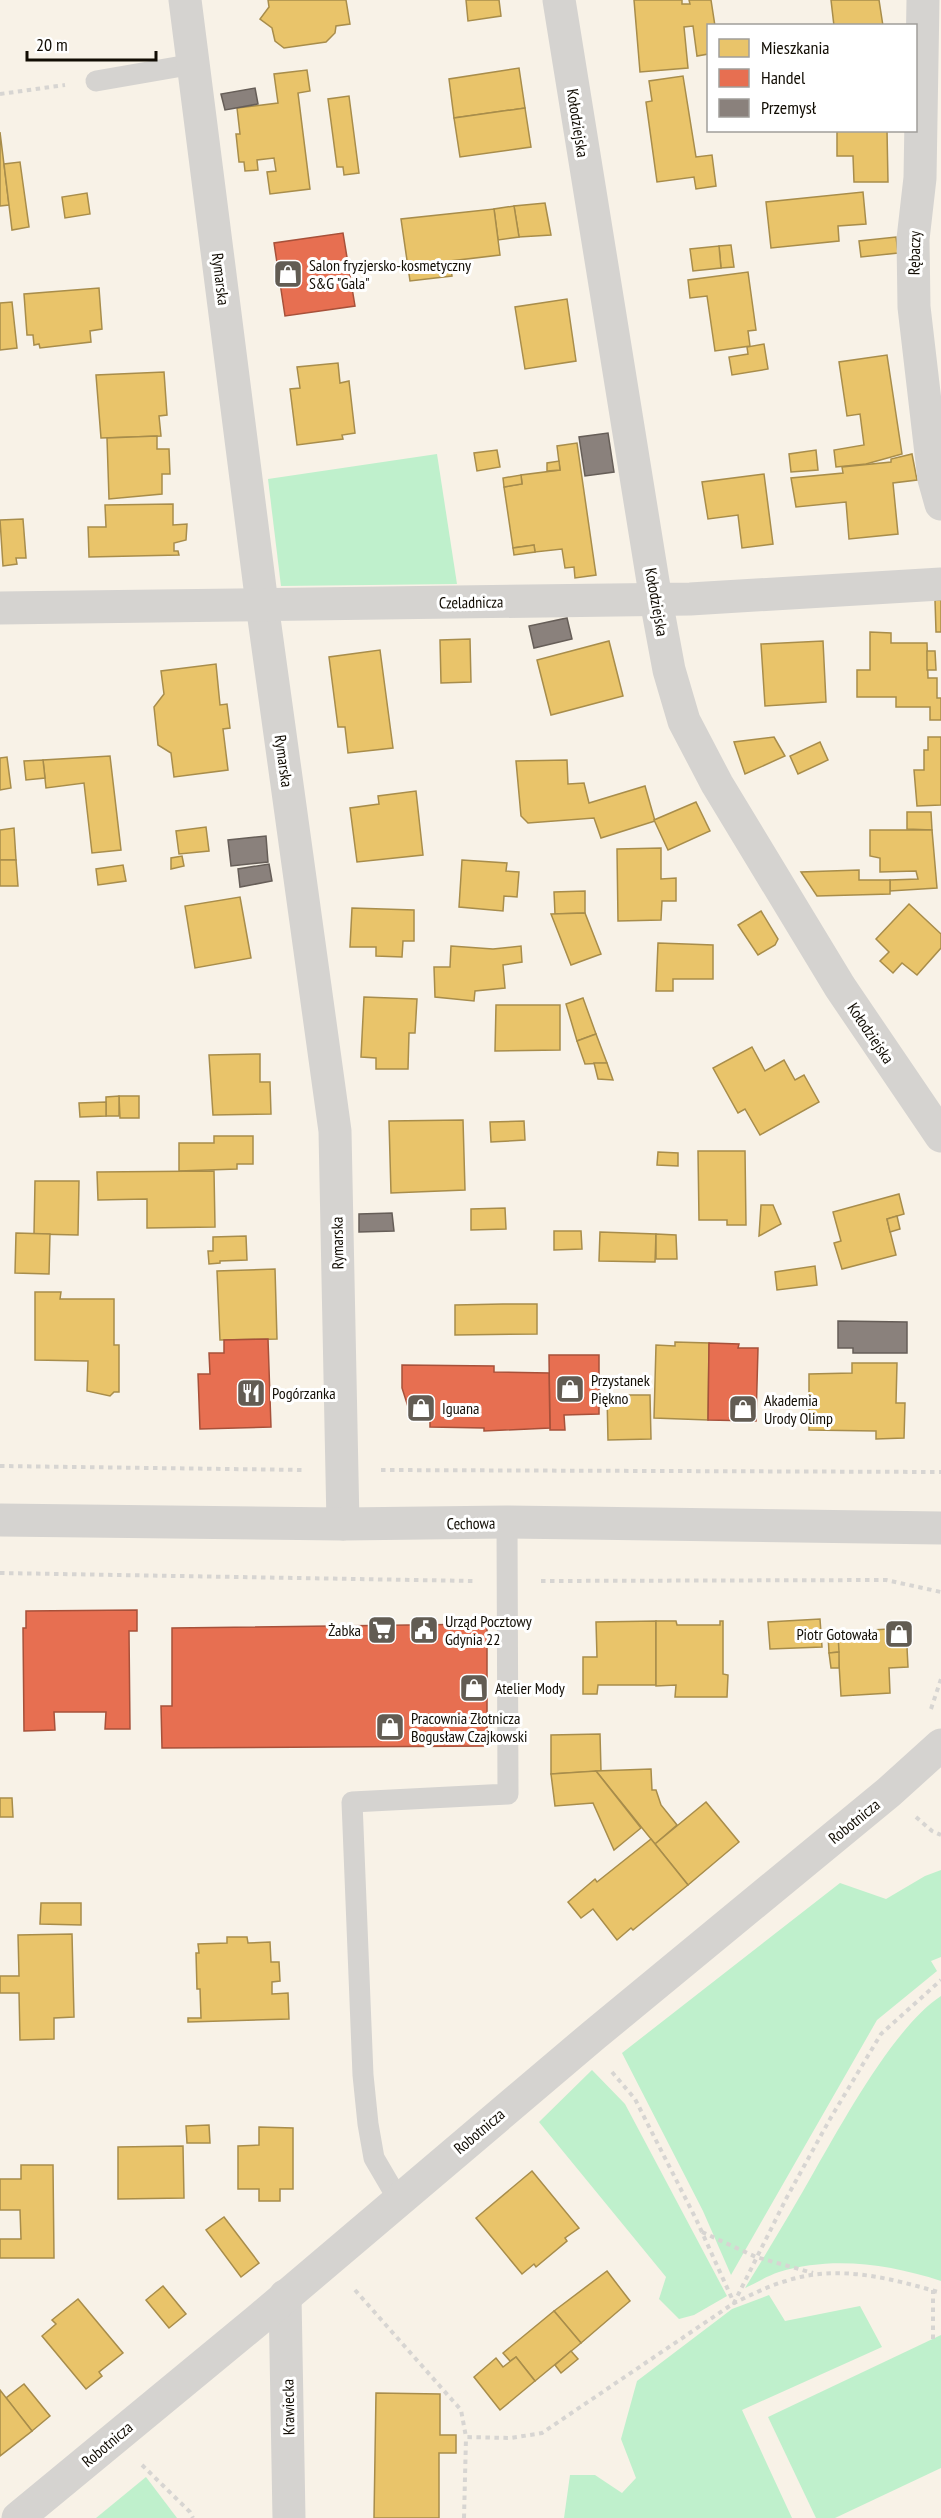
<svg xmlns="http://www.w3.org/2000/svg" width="941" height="2518" font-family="'PT Sans Narrow',sans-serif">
	<rect width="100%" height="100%" fill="#f8f2e7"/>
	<g fill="#bff0cc">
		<path d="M437 454 457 584 281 586 268 479Z"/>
		<path d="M941 1870V1957L931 1961 937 1971 877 2020 731 2275 703 2211 622 2053 840 1883 886 1899 925 1876Z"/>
		<path d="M941 1996V2281C888 2264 833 2256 779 2272 767 2276 756 2283 745 2288 769 2249 793 2209 815 2170 844 2120 894 2027 941 1996Z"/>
		<path d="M592 2070 625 2104 727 2296 694 2315 679 2319 659 2299 666 2277 539 2122Z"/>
		<path d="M769 2295 785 2321 860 2306 882 2347 742 2410 792 2518H564L570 2475H595L622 2493 636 2478 621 2439 637 2381 732 2309Z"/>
		<path d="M941 2335V2468L835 2518H816L768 2417Z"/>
		<path d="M146 2477 177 2518H96Z"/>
	</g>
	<g fill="#e9c46a" stroke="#a88d4b" stroke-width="1.5">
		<path d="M268 0H346L350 24 336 26 335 33 326 42 284 48 275 41 272 28 260 19 269 7Z"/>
		<path d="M466 0H499L501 16 468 21Z"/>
		<path d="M634 0H682V4H690L689 0H711L715 26H708V54L697 56 693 26 684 27 688 68 640 72Z"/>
		<path d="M831 0H879L883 26H834Z"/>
		<path d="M519 68 525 108 454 118 449 79Z"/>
		<path d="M307 70 310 91 298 93 310 189 270 194 267 172 276 171 274 158 257 160 258 170 245 171 244 162H239L236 134H240L237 108 278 103 274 74Z"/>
		<path d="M683 76 696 157 712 155 716 186 696 189 694 177 657 182 646 102 652 101 649 81Z"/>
		<path d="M349 96 359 173 344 175 343 167H337L328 99Z"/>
		<path d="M525 108 531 147 460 157 454 118Z"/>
		<path d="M837 130H887L888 182H854L853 156H837Z"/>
		<path d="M0 132 9 205 0 206Z"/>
		<path d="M20 162 29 227 12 230 4 164Z"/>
		<path d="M863 192 866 224 838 226 839 241 771 248 766 202Z"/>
		<path d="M87 193 90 214 65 218 62 197Z"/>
		<path d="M545 203 551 235 519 237 514 206Z"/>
		<path d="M514 206 519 237 498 240 494 209Z"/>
		<path d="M494 209 500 255 450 261 452 276 410 281 401 219Z"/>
		<path d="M896 237 898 253 861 257 859 241Z"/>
		<path d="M731 245 734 267 721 268 719 246Z"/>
		<path d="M719 246 721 268 693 271 690 249Z"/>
		<path d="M748 272 756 330 748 331 750 346 715 351 707 296 690 298 688 280Z"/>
		<path d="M99 288 102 329 90 331 91 342 40 348 39 344 34 345 33 335H27L24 294Z"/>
		<path d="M567 299 576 361 525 369 515 307Z"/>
		<path d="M12 302 17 348 0 350V303Z"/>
		<path d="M764 344 768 369 732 375 729 357 748 354 747 347Z"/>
		<path d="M887 355 902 454 866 464 836 467 834 450 864 445 860 414 847 416 839 362Z"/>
		<path d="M338 363 340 383 349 381 355 433 342 435 343 439 297 445 290 389 300 388 297 367Z"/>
		<path d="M164 372 167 415 159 416 161 436 101 438 96 375Z"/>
		<path d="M157 436V449H169L170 474H162V494L109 499 107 438Z"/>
		<path d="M577 443 596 575 575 578 574 567 565 568 562 549 535 552 534 545 513 548 504 487 522 484 521 475 560 470 557 446Z"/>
		<path d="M497 450 500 467 477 471 474 453Z"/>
		<path d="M816 450 818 470 791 472 789 454Z"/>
		<path d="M912 454 917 480 893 483 898 534 849 539 846 502 796 507 791 478 843 473 842 467 891 462V459Z"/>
		<path d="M559 461 560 470 547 471V463Z"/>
		<path d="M764 474 773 544 742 548 738 515 708 519 702 482Z"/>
		<path d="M521 475 522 484 504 487 503 478Z"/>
		<path d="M173 504V525L187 524 186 540 174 543V551H178L179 555 89 557 88 527H106L105 505Z"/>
		<path d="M23 519 26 558H16L17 564 3 566 0 520Z"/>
		<path d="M534 545 535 552 514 555 513 548Z"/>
		<path d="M935 600H941V632H936Z"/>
		<path d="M870 632 891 633V643H927L928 678H937V698H941V720H930V707H896V697H857V670H870Z"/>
		<path d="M470 639 471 682 441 683 440 640Z"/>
		<path d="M609 641 623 696 551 715 537 660Z"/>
		<path d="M823 641 826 702 765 706 761 644Z"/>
		<path d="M380 650 393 748 348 753 345 727H338L329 657Z"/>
		<path d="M927 651H935L936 670H927Z"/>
		<path d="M216 664 220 705 227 704 230 728 223 729 228 770 174 777 171 753 158 745 154 707 164 694 161 671Z"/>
		<path d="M774 737 785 756 745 774 734 742Z"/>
		<path d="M928 737H941V805L917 806 914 770H924V750H928Z"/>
		<path d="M820 742 828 760 798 774 790 756Z"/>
		<path d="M110 756 121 850 92 853 84 783 46 788 43 760Z"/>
		<path d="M7 757 11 788 0 790V758Z"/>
		<path d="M43 760 45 778 26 780 24 761Z"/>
		<path d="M567 760 568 784 584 783 589 803 645 786 655 821 601 838 594 818 528 823 521 816 516 761Z"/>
		<path d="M416 791 423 855 357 862 350 808 379 804 378 796Z"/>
		<path d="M696 802 710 831 668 850 654 820Z"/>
		<path d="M907 812H931L932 830 907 829Z"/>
		<path d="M206 827 209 851 179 854 176 831Z"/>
		<path d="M14 828 16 860H0V830Z"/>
		<path d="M870 830H932L937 888 890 891V880L918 879 916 871 880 872V858L870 856Z"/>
		<path d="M661 848V879L676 878V901H662L661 920 618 921 617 849Z"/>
		<path d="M182 856 184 866 171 869V858Z"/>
		<path d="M0 860H16L18 886H0Z"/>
		<path d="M462 860 507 863 506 871 519 872 517 897 504 896 503 911 459 907Z"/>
		<path d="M123 865 126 881 98 885 96 869Z"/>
		<path d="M859 870V880H890V894L817 896 801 872Z"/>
		<path d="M585 891V913L555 914 554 892Z"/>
		<path d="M240 897 251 958 195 968 185 906Z"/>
		<path d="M909 904 941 934V948L917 975 902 963 893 973 880 961 889 952 876 939Z"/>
		<path d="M352 908 414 910V941H403L402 957 376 956V947H350Z"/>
		<path d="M761 911 778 939 775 945 758 955 738 925Z"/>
		<path d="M585 913 601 954 571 965 551 914Z"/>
		<path d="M658 943 713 945V979H673V991H656Z"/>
		<path d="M451 946 493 949 521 946 522 962 503 965 505 988 475 991 474 1001 435 997 434 967H450Z"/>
		<path d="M364 997 417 999 415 1033H409L408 1069H376V1058L361 1057Z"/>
		<path d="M583 998 596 1034 577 1041 566 1004Z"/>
		<path d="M496 1005H560V1050L495 1051Z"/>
		<path d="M596 1034 607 1063 585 1064 577 1041Z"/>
		<path d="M752 1047 765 1071 784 1060 795 1080 804 1075 819 1102 760 1135 745 1109 738 1113 713 1068Z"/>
		<path d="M260 1054V1082H270L271 1114 213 1115 209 1055Z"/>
		<path d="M594 1063H607L613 1080 598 1079Z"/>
		<path d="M119 1096H139V1118H120Z"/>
		<path d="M119 1096V1116H106V1097Z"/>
		<path d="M106 1102V1116L80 1117 79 1103Z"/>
		<path d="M463 1120 465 1190 391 1193 389 1121Z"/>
		<path d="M524 1121 525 1140 491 1142 490 1122Z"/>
		<path d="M214 1136H253V1164H237V1169L179 1171V1143H214Z"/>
		<path d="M698 1151H745L746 1225H727V1220H699Z"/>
		<path d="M658 1152 678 1153V1166L657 1165Z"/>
		<path d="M214 1171 215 1227 147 1228V1199L98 1200 97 1172Z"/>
		<path d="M35 1181H79L78 1235 34 1234Z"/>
		<path d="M899 1194 904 1214 887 1219 896 1255 842 1269 834 1243 841 1241 833 1212Z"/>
		<path d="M761 1205H773L781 1224 759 1236Z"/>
		<path d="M505 1208 506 1229 471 1230V1209Z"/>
		<path d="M897 1216 900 1229 890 1232 887 1219Z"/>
		<path d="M554 1231H581L582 1249 554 1250Z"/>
		<path d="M600 1232 656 1234 655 1262 599 1261Z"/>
		<path d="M16 1233 50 1234 49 1274 15 1273Z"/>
		<path d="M656 1234 676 1235 677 1259H656Z"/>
		<path d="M246 1236 247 1260 220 1261V1263L209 1264 208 1251H213V1237Z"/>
		<path d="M815 1266 817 1285 777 1290 775 1272Z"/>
		<path d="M275 1269 277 1339 220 1340 217 1271Z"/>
		<path d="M35 1292H61L60 1299H114V1345H119V1392H114L110 1396 87 1391 88 1361 35 1360Z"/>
		<path d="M503 1304H537V1334L455 1335V1305Z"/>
		<path d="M675 1342 709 1343 708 1420 654 1418 656 1345 675 1346Z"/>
		<path d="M852 1363H897L896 1403H905L904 1438 876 1439V1431L809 1430V1374L852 1373Z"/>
		<path d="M607 1395H650L651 1439 608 1440Z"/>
		<path d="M820 1619 822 1647 770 1649 768 1622Z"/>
		<path d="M656 1621V1685H598L597 1694H583V1657H597L596 1622Z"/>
		<path d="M656 1621H676L677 1625H720V1621H723V1674L728 1675 727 1697H675L676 1685 656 1686Z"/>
		<path d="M906 1628 908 1667 889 1668 890 1693 841 1696 837 1632Z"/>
		<path d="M828 1634H838L839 1652 829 1653Z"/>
		<path d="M839 1652V1668H831L829 1653Z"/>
		<path d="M600 1734 601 1771 551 1774V1735Z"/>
		<path d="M651 1769 652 1790H656L661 1805 677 1825 655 1844 596 1771Z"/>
		<path d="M596 1771 641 1828 614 1850 593 1803 555 1806 551 1774Z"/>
		<path d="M0 1798H12L13 1817H0Z"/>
		<path d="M706 1802 739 1842 688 1885 655 1844Z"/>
		<path d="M651 1839 688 1885 633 1930 631 1928 617 1940 593 1909 581 1918 568 1902 595 1879 597 1882Z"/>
		<path d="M41 1903H81V1925L40 1924Z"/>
		<path d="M72 1934 74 2017 54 2018V2039L20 2040 19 1993H0V1976H19L18 1935Z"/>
		<path d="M227 1937H247L248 1943 270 1942 271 1962H279L280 1981 272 1982V1994L288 1993 289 2019 188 2022V2018H201L200 1989H197L196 1953H199L198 1944 227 1943Z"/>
		<path d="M209 2125 210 2143H187L186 2126Z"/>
		<path d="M259 2127 293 2128V2189H280V2201H259V2189H238V2146L259 2145Z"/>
		<path d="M183 2146 184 2198 118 2199V2147Z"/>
		<path d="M21 2165H53L54 2258H0V2239H21L20 2210H0V2179H21Z"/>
		<path d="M532 2171 579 2228 565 2238 567 2241 536 2267 534 2264 522 2274 476 2218Z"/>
		<path d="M224 2217 259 2263 241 2277 206 2230Z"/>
		<path d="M607 2271 630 2301 581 2343 554 2311Z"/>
		<path d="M163 2286 186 2314 169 2328 146 2300Z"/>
		<path d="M78 2299 123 2353 99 2372 102 2376 86 2389 42 2336 56 2324 52 2320Z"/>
		<path d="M554 2311 581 2343 535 2381 516 2357 510 2361 503 2353Z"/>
		<path d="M571 2351 578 2359 561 2373 555 2365Z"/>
		<path d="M516 2357 535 2381 500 2410 474 2377 496 2358 503 2367Z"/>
		<path d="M24 2384 50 2416 32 2431 6 2398Z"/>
		<path d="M0 2390 32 2431 0 2456Z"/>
		<path d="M376 2393 440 2394V2435H456V2453H439V2518H374Z"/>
	</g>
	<g fill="#e76f51" stroke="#a7513a" stroke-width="1.5">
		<path d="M343 233 355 306 285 316 274 243Z"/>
		<path d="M268 1339 271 1427 200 1429 198 1374H210L209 1353H224V1340Z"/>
		<path d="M709 1343 739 1344 738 1348H758L756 1421 708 1420Z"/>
		<path d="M549 1355H599V1414L564 1415 565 1430H550Z"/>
		<path d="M402 1365 494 1366V1372L549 1373 550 1428 484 1431V1428L430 1427V1413H410L402 1388Z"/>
		<path d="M137 1610V1631H129L130 1729H105L106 1712H54L55 1730 24 1731 23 1628H26V1611Z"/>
		<path d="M487 1624V1746L162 1748 161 1706H172V1628Z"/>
	</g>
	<g fill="#8a817c" stroke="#665e58" stroke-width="1.5">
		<path d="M255 88 258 104 225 110 221 94Z"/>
		<path d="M608 433 614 472 585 476 579 437Z"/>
		<path d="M567 618 572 639 534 648 529 626Z"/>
		<path d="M266 836 268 862 231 866 228 840Z"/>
		<path d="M269 864 272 881 240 887 238 869Z"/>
		<path d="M392 1213 394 1231 359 1232V1214Z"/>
		<path d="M838 1321 907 1322V1353H853V1348H838Z"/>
	</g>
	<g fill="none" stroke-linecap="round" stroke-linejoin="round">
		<g stroke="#d7d5d2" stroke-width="4" stroke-dasharray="4.5 4.5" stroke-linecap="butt">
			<path d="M0 94 65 85"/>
			<path d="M0 1466 304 1470"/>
			<path d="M381 1470 941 1472"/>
			<path d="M0 1573 474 1581"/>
			<path d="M541 1581 886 1580 941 1592"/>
			<path d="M931 1709 941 1679"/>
			<path d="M916 1817 932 1831 941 1835"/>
			<path d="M612 2072 635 2099 696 2219 734 2303C751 2295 768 2286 786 2281 837 2264 891 2278 941 2293"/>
			<path d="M702 2232 756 2257 813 2273"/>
			<path d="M355 2290 461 2410 466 2437 511 2438 542 2433 734 2303 787 2197 830 2119 881 2034 941 1980"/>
			<path d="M933 2339V2290"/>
			<path d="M142 2465 190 2512 193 2518"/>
			<path d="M464 2518 466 2437"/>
		</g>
		<g stroke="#d5d3d0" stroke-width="21">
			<path d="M96 81 194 64"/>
			<path d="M398 2199 374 2158 368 2124 363 2075 352 1802 508 1794 507 1522"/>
		</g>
		<g stroke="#d5d3d0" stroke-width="33">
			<path d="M185 0 262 604 335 1131 343 1524"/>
			<path d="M559 0 656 600 669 670 684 721 717 784 840 987 941 1136"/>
			<path d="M923 0 920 178 913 239 914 307 934 479 941 504"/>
			<path d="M0 608 690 599 941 584"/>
			<path d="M0 1520 343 1524 507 1522 941 1528"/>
			<path d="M285 2296 289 2518"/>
			<path d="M18 2518 258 2320 594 2035 889 1792 941 1745"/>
		</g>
	</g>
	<defs>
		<g id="shop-square" transform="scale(1.5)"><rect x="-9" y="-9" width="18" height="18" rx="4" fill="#625c53" stroke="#fff"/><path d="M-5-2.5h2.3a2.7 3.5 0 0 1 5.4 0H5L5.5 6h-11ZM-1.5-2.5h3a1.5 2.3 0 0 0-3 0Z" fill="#fff"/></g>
		<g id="restaurant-square" transform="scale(1.5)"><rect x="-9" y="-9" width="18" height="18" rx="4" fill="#625c53" stroke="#fff"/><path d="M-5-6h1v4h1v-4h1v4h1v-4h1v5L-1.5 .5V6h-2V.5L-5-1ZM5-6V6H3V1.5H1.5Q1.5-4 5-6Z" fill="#fff"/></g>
		<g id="supermarket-square" transform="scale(1.5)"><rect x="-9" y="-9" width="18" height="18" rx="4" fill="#625c53" stroke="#fff"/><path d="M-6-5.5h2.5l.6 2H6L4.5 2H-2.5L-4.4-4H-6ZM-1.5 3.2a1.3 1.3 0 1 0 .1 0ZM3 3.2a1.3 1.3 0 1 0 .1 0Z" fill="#fff"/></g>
		<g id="civic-square" transform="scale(1.5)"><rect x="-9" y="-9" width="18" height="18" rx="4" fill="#625c53" stroke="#fff"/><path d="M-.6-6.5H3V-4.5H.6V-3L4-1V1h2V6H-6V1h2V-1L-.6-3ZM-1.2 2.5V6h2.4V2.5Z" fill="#fff"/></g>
	</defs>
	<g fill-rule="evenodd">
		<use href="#shop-square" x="288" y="274"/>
		<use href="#shop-square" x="570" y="1389"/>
		<use href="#restaurant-square" x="251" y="1393"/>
		<use href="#shop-square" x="421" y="1408"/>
		<use href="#shop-square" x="743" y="1409"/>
		<use href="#supermarket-square" x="382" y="1630"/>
		<use href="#civic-square" x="424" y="1630"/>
		<use href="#shop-square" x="899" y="1634"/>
		<use href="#shop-square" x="474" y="1688"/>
		<use href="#shop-square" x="390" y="1727"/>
	</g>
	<g text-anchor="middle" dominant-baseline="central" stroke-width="6" stroke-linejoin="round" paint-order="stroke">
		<g font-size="16" fill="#110c03" stroke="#fff">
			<text transform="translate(578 123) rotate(81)">Kołodziejska</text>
			<text transform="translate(914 253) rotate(-89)">Rębaczy</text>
			<text transform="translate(221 279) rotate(83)">Rymarska</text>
			<text transform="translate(471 602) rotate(-1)">Czeladnicza</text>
			<text transform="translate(657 602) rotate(80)">Kołodziejska</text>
			<text transform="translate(284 761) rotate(82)">Rymarska</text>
			<text transform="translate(871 1033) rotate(56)">Kołodziejska</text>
			<text transform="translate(337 1243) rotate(-91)">Rymarska</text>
			<text transform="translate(471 1523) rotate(-1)">Cechowa</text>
			<text transform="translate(854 1821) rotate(-39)">Robotnicza</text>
			<text transform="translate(479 2131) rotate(-40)">Robotnicza</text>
			<text transform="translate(288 2407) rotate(-91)">Krawiecka</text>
			<text transform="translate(107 2444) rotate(-40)">Robotnicza</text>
		</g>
		<g font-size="16" fill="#110c03" stroke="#fff" text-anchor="start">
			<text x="309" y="265">Salon fryzjersko-kosmetyczny<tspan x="309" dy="18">S&amp;G "Gala"</tspan></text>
			<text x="591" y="1380">Przystanek<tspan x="591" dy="18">Piękno</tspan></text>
			<text x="272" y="1393">Pogórzanka</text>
			<text x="764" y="1400">Akademia<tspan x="764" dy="18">Urody Olimp</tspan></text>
			<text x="442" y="1408">Iguana</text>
			<text x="445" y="1621">Urząd Pocztowy<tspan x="445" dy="18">Gdynia 22</tspan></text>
			<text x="361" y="1630" text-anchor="end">Żabka</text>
			<text x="878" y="1634" text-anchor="end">Piotr Gotowała</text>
			<text x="495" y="1688">Atelier Mody</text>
			<text x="411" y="1718">Pracownia Złotnicza<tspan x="411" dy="18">Bogusław Czajkowski</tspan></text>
		</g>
	</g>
	<rect x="707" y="24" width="210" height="108" fill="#ffffff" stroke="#a09e9a" stroke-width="1.5"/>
	<rect x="719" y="39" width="30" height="18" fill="#e9c46a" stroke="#a09e9a" stroke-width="1.5"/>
	<text x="761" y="54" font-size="18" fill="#110c03">Mieszkania</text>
	<rect x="719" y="69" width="30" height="18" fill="#e76f51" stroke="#a09e9a" stroke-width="1.5"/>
	<text x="761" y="84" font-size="18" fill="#110c03">Handel</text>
	<rect x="719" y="99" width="30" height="18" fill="#8a817c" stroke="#a09e9a" stroke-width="1.5"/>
	<text x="761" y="114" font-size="18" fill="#110c03">Przemysł</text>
	<path d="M27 51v9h129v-9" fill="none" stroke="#110c03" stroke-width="3"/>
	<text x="36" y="51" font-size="18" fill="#110c03" stroke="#ffffff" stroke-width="4.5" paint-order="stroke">20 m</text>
</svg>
